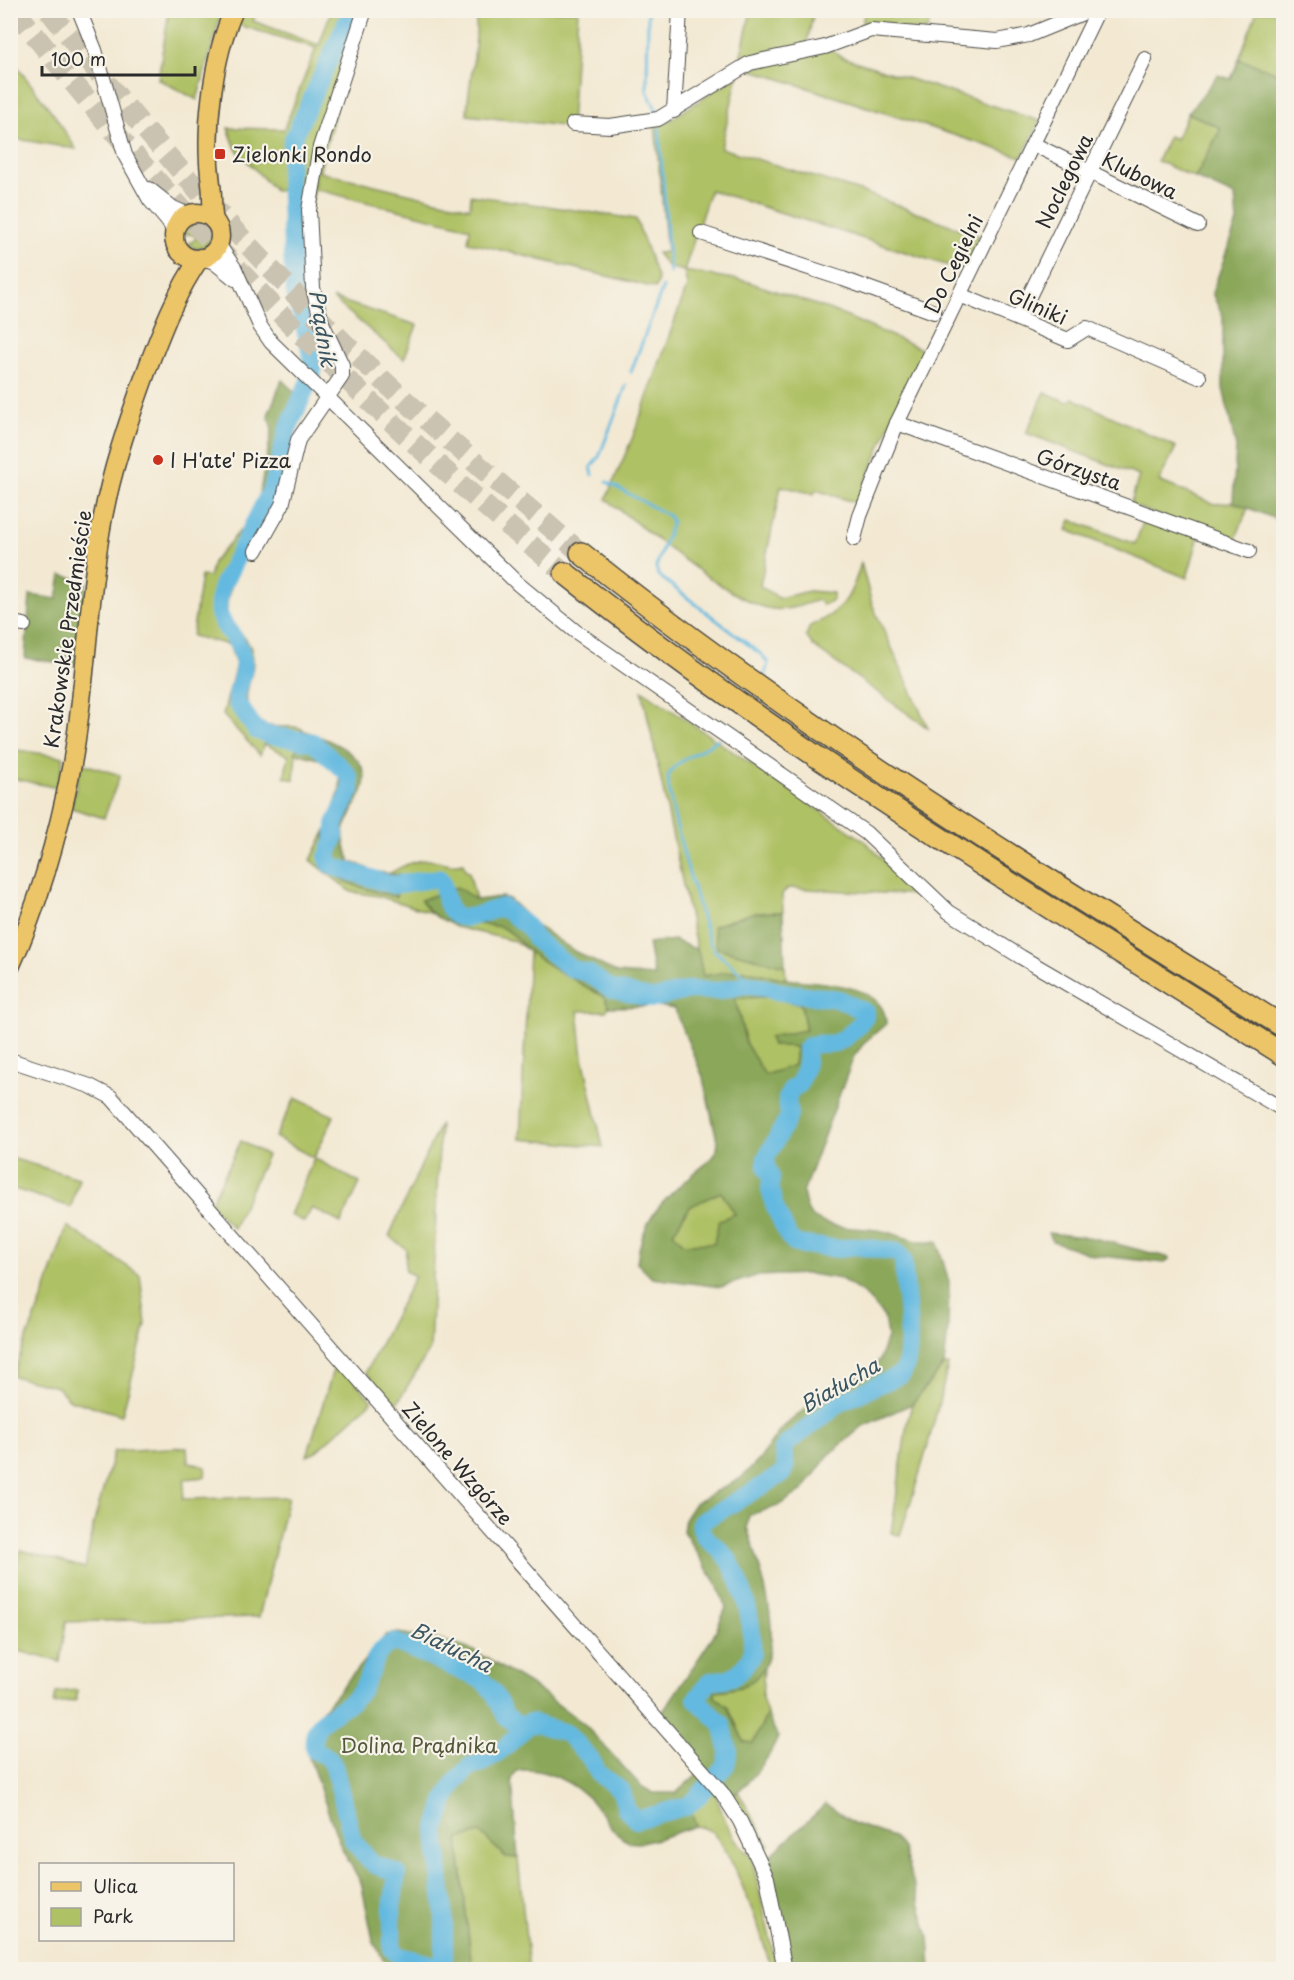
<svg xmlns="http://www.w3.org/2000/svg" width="1294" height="1980" font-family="'Playpen Sans',sans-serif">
	<rect width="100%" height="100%" fill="#f7f3e8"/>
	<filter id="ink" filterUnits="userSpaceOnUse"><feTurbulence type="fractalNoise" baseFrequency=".0167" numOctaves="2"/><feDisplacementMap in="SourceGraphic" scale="12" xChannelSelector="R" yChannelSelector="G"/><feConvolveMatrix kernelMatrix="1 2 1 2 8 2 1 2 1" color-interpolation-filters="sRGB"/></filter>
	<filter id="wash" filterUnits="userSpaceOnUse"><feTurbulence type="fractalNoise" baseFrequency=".008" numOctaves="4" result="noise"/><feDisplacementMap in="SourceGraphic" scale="24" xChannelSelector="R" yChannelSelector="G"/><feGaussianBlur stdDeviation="1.35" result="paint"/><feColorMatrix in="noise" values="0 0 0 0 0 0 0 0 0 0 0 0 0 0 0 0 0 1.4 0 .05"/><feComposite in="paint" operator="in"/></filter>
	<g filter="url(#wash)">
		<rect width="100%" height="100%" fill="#f3e9d3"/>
		<g fill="#afc165" stroke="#6d7648" stroke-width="1.5" fill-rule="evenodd">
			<path d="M169 11H213L221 14 197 100 158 79Z"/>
			<path d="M243 11H257L253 21 319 45 331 11H344L291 125 286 141 283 190 275 191 236 149 228 128 284 129 316 48 238 25Z"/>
			<path d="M356 11H361L307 220 295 210 294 159 299 134Z"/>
			<path d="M475 11H578L571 127 467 115C468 81 480 43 475 11Z"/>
			<path d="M751 11H814L806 47 769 51 739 63Z"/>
			<path d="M865 11H932L927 31 861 27Z"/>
			<path d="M1257 11H1283V75L1239 59Z"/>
			<path d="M831 49 842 57 1040 121 1022 157 749 69Z"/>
			<path d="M10 57 55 116 76 149 11 138Z"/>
			<path d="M738 75 721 148 860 191 979 236 965 271 710 190 684 271 746 281 831 310 929 352 897 407 857 503 816 490 814 494 781 486 760 586 779 598 809 591 833 593V600L823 605 818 600C803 605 788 611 772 609 733 604 640 526 606 499L634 434 687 286 684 271 668 267 657 253 667 252 655 124 666 123Z"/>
			<path d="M1188 113 1221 128 1195 178 1157 161 1169 136 1176 139Z"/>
			<path d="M317 171 470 208 471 195 636 219 658 280 656 288 468 242 470 228 314 189Z"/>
			<path d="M199 224 207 228 210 238 206 246 196 249 188 244 196 239 195 235 185 234 191 226Z"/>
			<path d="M332 298 417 325 404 359Z"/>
			<path d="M1045 392 1067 402 1073 398 1176 447 1159 481 1214 504 1233 502 1248 508 1234 543 1130 505 1139 476 1026 433Z"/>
			<path d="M256 512 271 519C257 539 213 598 231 622 241 635 253 642 253 660 254 683 235 699 258 720 270 732 289 723 302 729 306 732 314 738 320 742 329 748 343 753 351 761 375 788 340 831 330 858L355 863 385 876C399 868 413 859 430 860 443 861 450 867 463 863L466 871 469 872 476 900 472 899V902H506L551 942 615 975 645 983 665 975 698 984 744 976 873 999 874 1020 868 1029 827 1061 812 1080 809 1097 791 1123 773 1176 784 1216 792 1223 808 1230 849 1234 883 1232 890 1244 902 1254 920 1288 933 1335V1359L923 1374 901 1383 835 1422 803 1482 757 1503 720 1527 754 1602V1659L747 1679 740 1685 711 1689 710 1697 720 1707 730 1746 731 1772 715 1792C722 1814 731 1842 751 1855L777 1969H770C766 1942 732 1851 713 1833 709 1829 701 1827 696 1826L692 1815 627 1833 578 1776 526 1763 505 1765 507 1828 454 1826 471 1969H408L388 1955 381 1874 341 1839 324 1767 312 1764 311 1732 350 1692 388 1637 447 1646 493 1673 601 1751C607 1765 611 1768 626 1771L635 1781 631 1790 635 1801 679 1799 700 1774 695 1768 701 1763 704 1730C691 1714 682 1703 684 1681L711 1665 738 1632C732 1585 714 1561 687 1523L690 1511 748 1483 786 1437 897 1353C897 1314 902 1290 876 1259L850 1255 804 1256 786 1258 728 1280H713L640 1264 646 1233 662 1208 719 1157 755 1153 768 1146 776 1112 789 1099 792 1090V1067L764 1075 746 1044 735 998 740 997 714 996 638 1005 575 980 604 997 609 1007 606 1011H578L583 1058 603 1147 520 1139 529 951 514 941 456 927 429 912 378 896 351 892 311 860 345 792 346 780 326 759 296 752 294 780 284 777 289 756 265 744 260 755 223 715 236 664 229 645 192 636 201 576 209 577 213 562ZM801 1005 846 1015 838 1027 825 1034 795 1064 796 1046 772 1045 769 1037 806 1030Z"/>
			<path d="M1145 517 1199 536 1187 578 1067 530 1071 520 1135 544Z"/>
			<path d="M861 563 872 604 928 728 814 647 806 636 810 626C844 611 851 597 861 563Z"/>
			<path d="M642 690 866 842 917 895 788 888 782 894 783 912 752 913 717 948 785 966 786 979 743 971 702 976Z"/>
			<path d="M10 749 64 757 58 788 11 778Z"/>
			<path d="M81 763 120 775 104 818 71 808Z"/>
			<path d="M295 1098 334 1116 314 1158 360 1183 341 1223 312 1208 304 1222 290 1215 314 1158 275 1137Z"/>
			<path d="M440 1124 430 1349 395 1407 366 1372 415 1276 405 1271 406 1249 389 1236Z"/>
			<path d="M241 1141 267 1155 233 1228 210 1204Z"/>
			<path d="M11 1158 79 1178 71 1207 11 1188Z"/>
			<path d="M67 1226 140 1275 146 1324 122 1415 70 1400 57 1387 12 1376 42 1300Z"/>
			<path d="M336 1360 372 1401 314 1453 307 1456Z"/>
			<path d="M944 1365H948C935 1423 919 1479 900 1535L891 1533 907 1423 912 1404Z"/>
			<path d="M187 1447 188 1462 206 1467 205 1477 185 1479 183 1499 288 1497 259 1617 66 1622 60 1662 11 1649V1584L21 1550 85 1568 94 1522 114 1451Z"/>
			<path d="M764 1668 762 1698 767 1714 753 1744 744 1742 728 1707 715 1697V1691L744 1686Z"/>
			<path d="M77 1690V1700L54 1704 56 1692Z"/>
			<path d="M738 1792 769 1845 759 1851 730 1797Z"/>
			<path d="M480 1833 506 1857 518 1858 529 1969H472L458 1838Z"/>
		</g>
		<g fill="#8ba75a" stroke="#5b6942" stroke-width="1.5" fill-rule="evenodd">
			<path d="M1239 59 1283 75V522L1233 502 1236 447 1223 388V317L1212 293 1237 222 1235 196 1195 178 1221 128 1188 113 1218 75 1231 79Z"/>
			<path d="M282 380 307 404C298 423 292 441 287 461 282 482 281 500 271 519L256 512 272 429 268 415Z"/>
			<path d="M61 575 87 581 75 665 25 658 30 595 57 599Z"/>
			<path d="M302 730C325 738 375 755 363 789 358 803 346 818 344 832 342 842 348 855 351 864L363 870 399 875 396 897C375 892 325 882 323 854 322 842 328 824 332 813 337 798 343 788 339 773L319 759 295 753Z"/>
			<path d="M457 887 476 900 502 897 509 899 539 927 576 952 617 973 654 976 648 943 674 940 698 950 703 976C716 974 731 970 744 971 758 972 772 977 786 979 816 983 886 981 886 1024L866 1041 854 1056 803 1192C805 1201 806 1212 813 1217 831 1230 862 1227 882 1231 900 1234 919 1246 937 1241L949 1282 948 1330 944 1365 912 1404 863 1426 828 1456 803 1490 778 1506 749 1515 747 1527C759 1566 797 1663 743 1686 735 1689 724 1690 715 1691V1697L728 1707 744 1742 753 1743 767 1714 778 1737C770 1758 749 1785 730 1797L660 1716 713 1637 726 1608 717 1585 683 1531 685 1518 695 1503 741 1478 760 1459 780 1430 815 1400 859 1376 879 1361 887 1337 884 1317 865 1295 841 1279 809 1274 756 1276 721 1287 652 1278 637 1263C641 1221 660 1202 691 1176 702 1166 714 1160 718 1145L703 1077 674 1009 659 1006 609 1007 604 997C580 983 555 970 532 954 520 945 515 932 500 927 467 918 443 935 421 900ZM767 997 801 1004 806 1030 769 1037 772 1045 796 1047 794 1065 765 1075 746 1044 735 998ZM721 1192 735 1214 719 1220 714 1243 684 1244 673 1233 689 1207Z"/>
			<path d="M783 912 785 966 717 948 713 926 752 913Z"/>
			<path d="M1048 1233 1094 1238 1170 1258 1165 1263 1093 1255 1052 1241Z"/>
			<path d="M398 1633 445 1641 474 1651 534 1687 583 1723 641 1786 653 1793H676L699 1772 714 1790 691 1812 696 1826C678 1831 656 1842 637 1843 616 1843 606 1818 594 1804 576 1783 543 1766 516 1771L512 1779 518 1858 506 1857 480 1833 458 1839 472 1969H396L383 1959 373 1940 361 1882 341 1848 306 1749 308 1732 315 1719 386 1635Z"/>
			<path d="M826 1804 855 1824 893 1837 903 1848 929 1937 931 1969H791L767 1859Z"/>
		</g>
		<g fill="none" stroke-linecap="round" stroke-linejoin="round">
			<g stroke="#63b9e0" stroke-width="3">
				<path d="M648 10 647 91 658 113"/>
				<path d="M659 128 670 273"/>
				<path d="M631 372 663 287"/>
				<path d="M593 475 591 467 599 457 626 386"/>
				<path d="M607 482 669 516 672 522 656 567 658 575 762 655 768 663 765 675"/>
				<path d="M718 739C706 749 675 761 669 774 662 790 702 917 709 941L714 950 754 984"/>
			</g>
			<g stroke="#63b9e0" stroke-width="18">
				<path d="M352 10 292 141 289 174 293 273 295 295 309 344 313 372 287 431 273 486 222 586C209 629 235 625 243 658 247 674 235 687 237 703L256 730 269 735 313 742 346 772 350 779 351 790 335 824V837L327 857 330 864 339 868 393 885 439 878 442 881C451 933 464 918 503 907L528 927 536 940 560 960 572 969 588 973 611 989 653 999 689 990 717 991 750 984 781 992 839 999 865 1012V1017C858 1027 846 1039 835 1043 825 1045 812 1042 806 1048 808 1062 804 1072 799 1085L792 1088 787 1098 789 1116 766 1158V1166L771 1178 770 1189 774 1205 788 1236 796 1244 840 1249 855 1246 897 1252 903 1259C904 1284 916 1356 902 1374L841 1402 788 1443 783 1449 786 1468 782 1474 701 1522C698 1538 716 1543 724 1554 742 1576 754 1624 752 1652 752 1658 744 1667 740 1671 732 1680 720 1679 710 1681L696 1699 722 1724 729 1752 726 1765 695 1800 687 1806 636 1820 626 1809 622 1791 599 1774 590 1758 566 1733 533 1723H527L523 1730 505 1715 494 1693 482 1680 395 1642C371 1648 372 1679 358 1695 341 1714 309 1716 314 1750L329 1758 334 1766 353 1841 373 1864 397 1873 392 1908V1949L399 1956 444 1967 443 1970"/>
				<path d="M444 1967V1914L436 1831 445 1801 455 1782 470 1766 482 1763 503 1749 523 1730"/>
			</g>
		</g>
	</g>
	<g filter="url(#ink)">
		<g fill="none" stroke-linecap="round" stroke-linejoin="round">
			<g stroke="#cbc3b1" stroke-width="21" stroke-dasharray="21 10" stroke-linecap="butt">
				<path d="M15 10C179 220 359 405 565 573"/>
				<path d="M49 10C151 143 264 269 386 383 449 441 515 497 581 553"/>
			</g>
			<g stroke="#494844" stroke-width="16">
				<g id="minor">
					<path d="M79 10 95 50 125 155 150 200 170 224 175 234"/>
					<path d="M674 111 680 10"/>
					<path d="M573 124 610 126 658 119 750 63 825 47 871 30 997 41 1029 35 1085 12 1098 11"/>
					<path d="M1033 144 1198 225"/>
					<path d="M149 189 173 208 189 215"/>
					<path d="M701 233 843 279 934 312"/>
					<path d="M218 244 235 269 260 326 271 342 518 584 575 631 866 833 949 912 1021 957 1284 1110"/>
					<path d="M203 258 214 262 235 279"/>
					<path d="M960 295 1068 340 1087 328 1199 377"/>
					<path d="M1018 319 1145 59"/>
					<path d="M897 423 1249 551"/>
					<path d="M854 539 860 516 897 423 1098 10"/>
					<path d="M256 551 282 505 298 440 342 376V365L322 323 313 288 309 210 320 147 365 10"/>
					<path d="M10 623 24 625"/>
					<path d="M10 1060 90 1086 111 1097 722 1793 740 1821 767 1878 785 1970"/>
				</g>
			</g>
			<g stroke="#494844" stroke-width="21">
				<g id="major">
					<circle cx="197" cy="236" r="23"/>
					<path d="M214 221C211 209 213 197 211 184 204 133 212 58 234 10"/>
					<path d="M10 967C39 904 59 832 72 764 86 688 87 610 100 534 109 476 129 419 149 364 163 327 177 291 200 258"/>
				</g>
			</g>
			<g stroke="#494844" stroke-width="24">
				<g id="highway">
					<path d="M581 553C802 730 1044 877 1284 1027"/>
					<path d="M565 573C791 753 1040 901 1284 1055"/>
				</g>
			</g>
			<use href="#minor" stroke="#fff" stroke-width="14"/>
			<use href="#major" stroke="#edc569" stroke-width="18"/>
			<use href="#highway" stroke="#edc569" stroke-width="21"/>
		</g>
	</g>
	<g fill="#c8321e" stroke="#f7f3e8" stroke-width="2">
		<rect x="214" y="148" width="12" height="12" rx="3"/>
		<circle cx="158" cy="460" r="6"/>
	</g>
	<g text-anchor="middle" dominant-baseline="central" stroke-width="4.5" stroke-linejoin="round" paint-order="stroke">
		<g font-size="20" fill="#2b2b2b" stroke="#f7f3e8" text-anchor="start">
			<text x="232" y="154">Zielonki Rondo</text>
			<text x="170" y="460">I H'ate' Pizza</text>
		</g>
		<g font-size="20" fill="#2b2b2b" stroke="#f7f3e8">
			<text transform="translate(1140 175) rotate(26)">Klubowa</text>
			<text transform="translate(1064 181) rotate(-64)">Noclegowa</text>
			<text transform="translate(953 264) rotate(-64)">Do Cegielni</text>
			<text transform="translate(1038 306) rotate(23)">Gliniki</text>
			<text transform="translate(1079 469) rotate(19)">Górzysta</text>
			<text transform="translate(67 629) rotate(-82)">Krakowskie Przedmieście</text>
			<text transform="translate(458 1463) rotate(49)">Zielone Wzgórze</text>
		</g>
		<g font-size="20" fill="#53583c" stroke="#f7f3e8">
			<text x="419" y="1745">Dolina Prądnika</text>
		</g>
		<g font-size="21" font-style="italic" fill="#3c5661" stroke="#f7f3e8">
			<text transform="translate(324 328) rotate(81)">Prądnik</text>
			<text transform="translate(839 1384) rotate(-30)">Białucha</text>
			<text transform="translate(452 1646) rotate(26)">Białucha</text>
		</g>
	</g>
	<rect width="1294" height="1980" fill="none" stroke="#f7f3e8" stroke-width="36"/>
	<rect x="39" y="1863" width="195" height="78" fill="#f7f3e8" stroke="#a5a39c" stroke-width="1.5"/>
	<rect x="51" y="1882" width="30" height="9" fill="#edc569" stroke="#a5a39c" stroke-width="1.5"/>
	<text x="93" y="1893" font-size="18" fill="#2b2b2b">Ulica</text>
	<rect x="51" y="1908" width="30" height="18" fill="#afc165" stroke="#a5a39c" stroke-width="1.5"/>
	<text x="93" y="1923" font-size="18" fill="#2b2b2b">Park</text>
	<path d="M42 66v9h153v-9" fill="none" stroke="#2b2b2b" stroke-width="3"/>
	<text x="51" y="66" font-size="18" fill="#2b2b2b" stroke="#f7f3e8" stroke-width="4.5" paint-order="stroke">100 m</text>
</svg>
